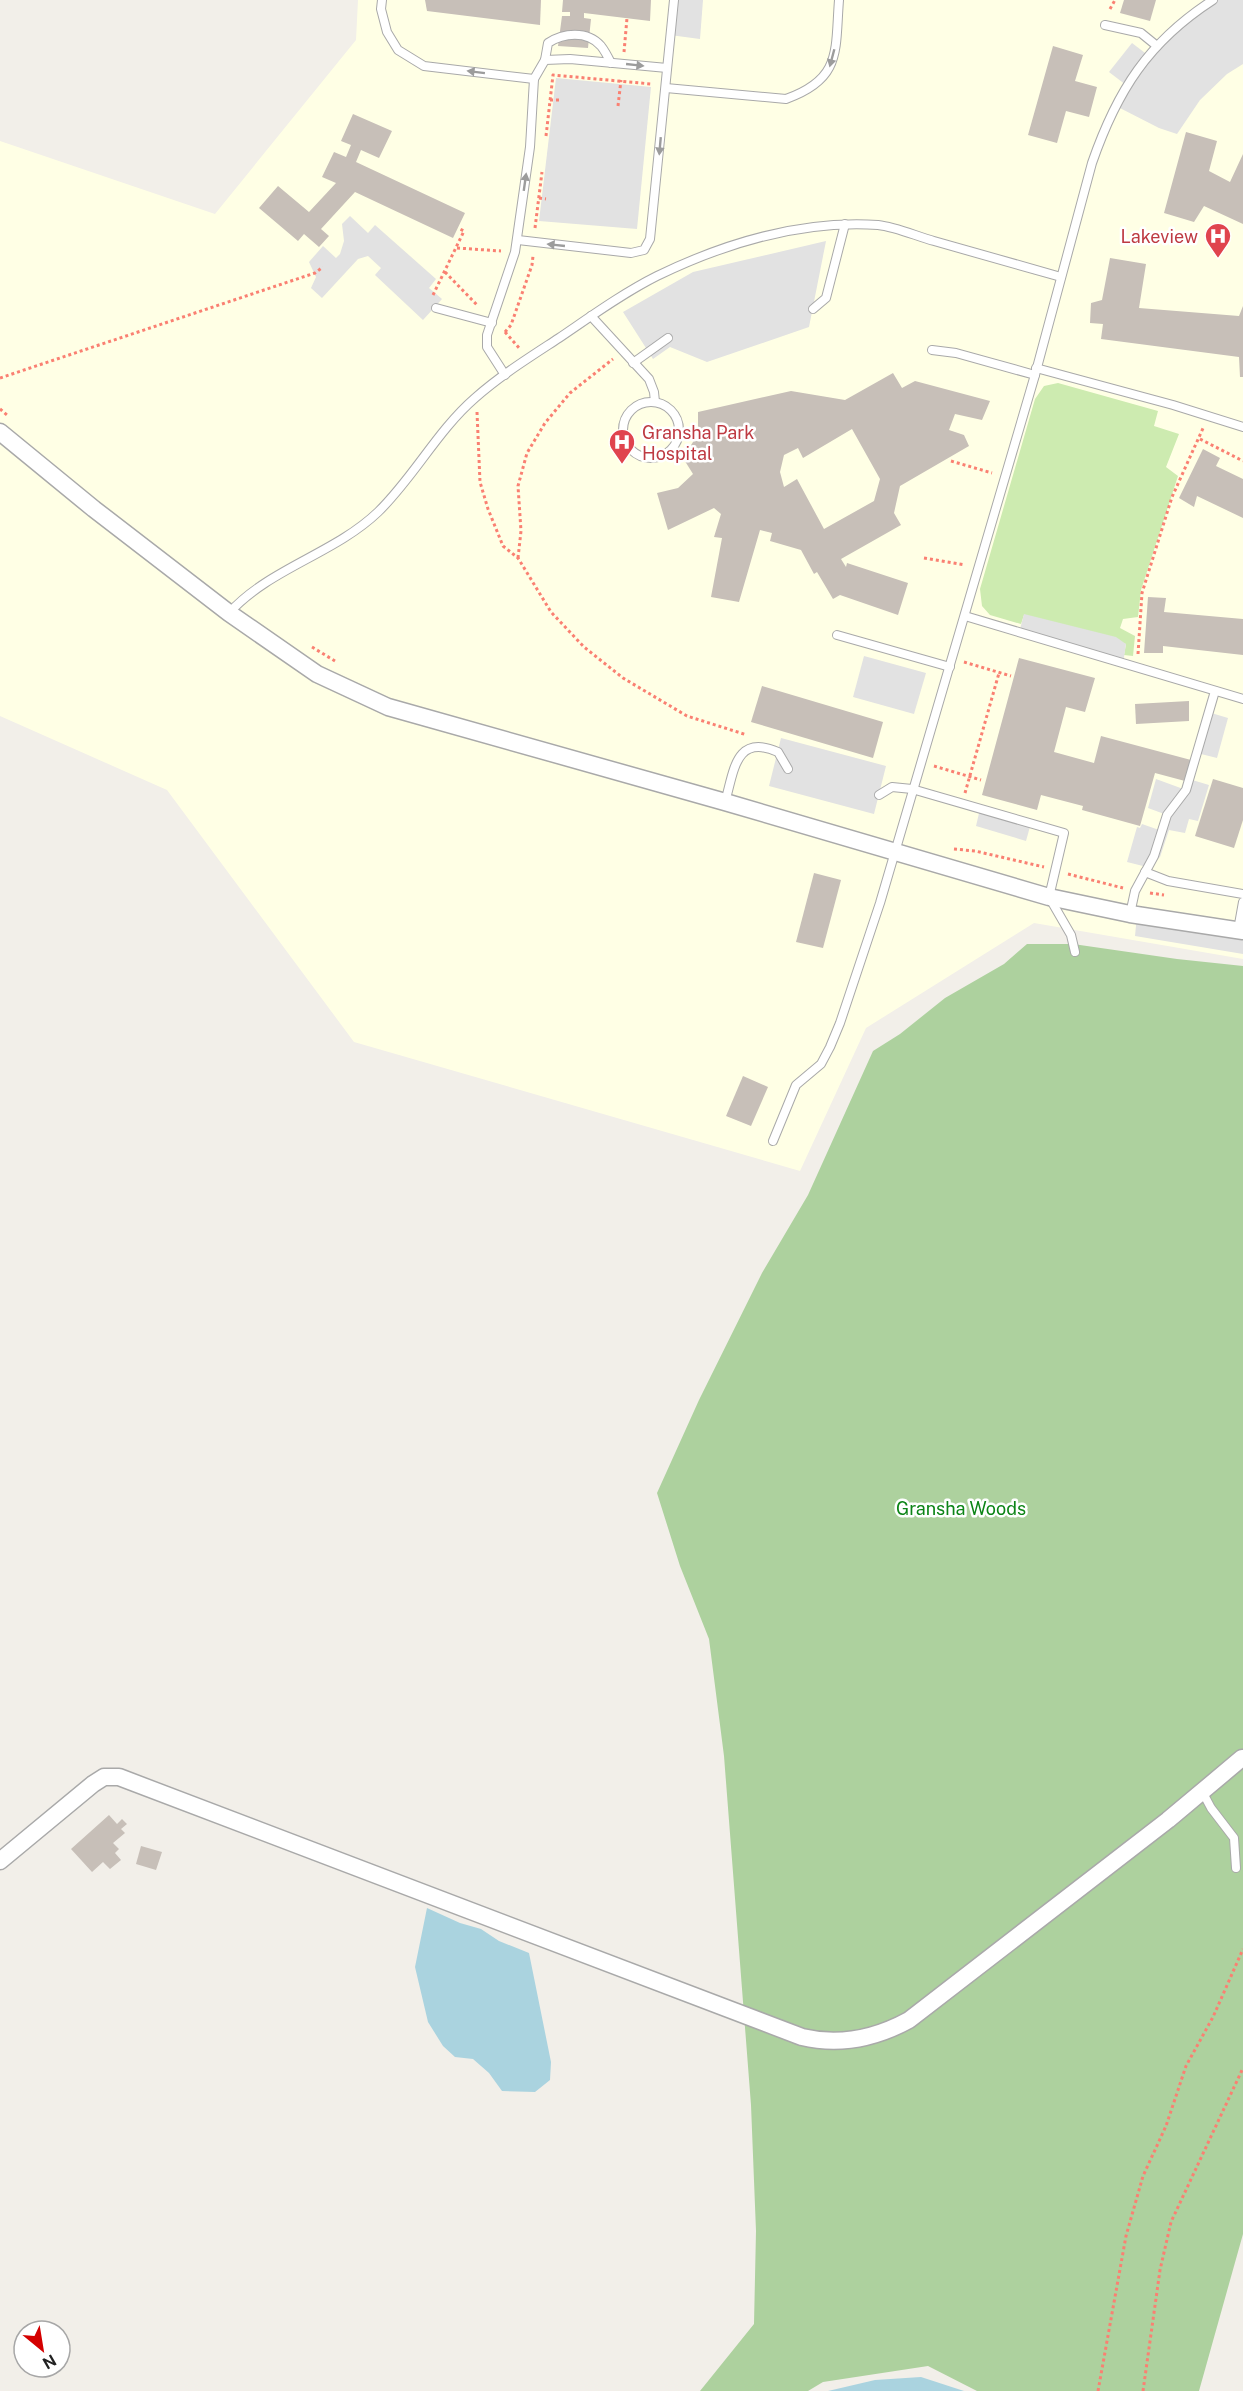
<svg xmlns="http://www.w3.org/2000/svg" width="1243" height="2391" font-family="'Public Sans',sans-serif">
	<rect width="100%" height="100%" fill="#f2efe9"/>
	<path fill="#ffffe5" d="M358 0H1243V959L1034 923 866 1028 800 1171 354 1042 167 790 0 716V141L215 214 356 40Z"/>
	<path fill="#cdebb0" d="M1058 383 1158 411 1154 426 1179 434 1166 467 1178 476 1141 590 1138 617 1123 619 1120 628 1135 636 1133 656 1124 655 1126 644 1024 615 1021 624 990 615 982 606 980 589 1035 399 1044 386Z"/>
	<path fill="#add19e" d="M1027 944H1073L1177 959 1243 966V2234L1199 2391H977L928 2366 823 2382 808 2391H700L754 2324 756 2231 751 2105 724 1756 709 1639 680 1566 657 1493 699 1400 762 1273 808 1195 873 1051 900 1034 945 998 1004 964Z"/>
	<g fill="#e2e2e2">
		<path d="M674 0H703L700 39 670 35Z"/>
		<path d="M1213 0H1243V64L1227 74 1200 100 1177 134 1159 128 1114 105 1126 85 1109 72 1132 43 1149 56Z"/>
		<path d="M556 78 651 87 637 229 539 221Z"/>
		<path d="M350 216 368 233 375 225 436 279 429 288 442 299 423 320 375 275 381 268 368 256 358 259 322 298 311 288 316 277 309 262 323 246 336 258 340 254 344 241 342 224Z"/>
		<path d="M826 241 809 327 707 362 670 347 653 359 623 312 693 272Z"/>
		<path d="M1024 614 1116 637 1126 644 1123 664 1019 633Z"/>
		<path d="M864 656 926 673 914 714 853 697Z"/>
		<path d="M1208 712 1228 718 1217 758 1197 753Z"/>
		<path d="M781 738 886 766 874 814 769 786Z"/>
		<path d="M1156 779 1186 790 1189 779 1209 785 1198 821 1189 819 1185 833 1169 830 1160 857 1147 867 1127 862 1137 827 1140 828 1142 824 1162 831 1167 815 1148 808Z"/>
		<path d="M980 809 1031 823 1026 841 976 826Z"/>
		<path d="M1137 915 1243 931V954L1135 936Z"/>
	</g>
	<g fill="#aad3df">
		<path d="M427 1908 460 1923 481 1929 499 1941 529 1953 551 2062 550 2080 535 2092 502 2091 489 2073 473 2059 455 2057 443 2046 428 2022 415 1967Z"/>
		<path d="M921 2377 964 2391H828L875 2380Z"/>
	</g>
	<g fill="#c7bfb8" fill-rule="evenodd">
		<path d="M425 0H541L540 25 427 11Z"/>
		<path d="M563 0H651L650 21 584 13V18L591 19 588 48 558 46 562 16H570V12H562Z"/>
		<path d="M1124 0H1156L1150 21 1120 13Z"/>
		<path d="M1053 46 1083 55 1075 81 1097 87 1089 117 1066 111 1057 143 1028 135Z"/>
		<path d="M353 114 392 131 379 158 361 150 356 162 465 213 453 238 355 192 321 229 329 236 319 247 304 234 298 241 259 208 278 186 309 212 336 183 322 177 334 152 346 157 351 145 341 141Z"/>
		<path d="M1186 132 1217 141 1209 171 1230 182 1243 154V224L1204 206 1194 222 1164 213Z"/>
		<path d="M1110 258 1146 264 1139 308 1239 316 1243 306V377H1240L1239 357 1101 339 1103 324 1090 323 1091 303 1102 300Z"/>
		<path d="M893 373 902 388 915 381 990 401 982 420 955 414 949 430 964 435 969 446 900 486 894 513 901 525 841 559 846 567 847 563 908 583 898 615 840 595 833 599 817 572 814 574 801 550 770 541 772 533 760 530 739 602 711 597 722 538 714 537 721 514 714 508 668 530 657 493 678 488 693 474 683 458 698 434V412L791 391 845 400ZM852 429 880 479 874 501 824 529 797 479 784 487 780 472 784 455 798 448 803 458Z"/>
		<path d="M1203 449 1220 458 1216 466 1243 479V518L1197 496 1194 507 1179 498Z"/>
		<path d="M1148 597 1166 598 1164 612 1243 619V655L1163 646V653H1144Z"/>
		<path d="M1019 658 1095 678 1085 712 1066 707 1054 752 1094 763 1101 736 1191 760 1185 781 1155 773 1140 826 1082 810 1083 806 1041 795 1037 810 982 795Z"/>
		<path d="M762 686 883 722 873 758 751 722Z"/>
		<path d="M1189 701V721L1136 724 1135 704Z"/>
		<path d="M1213 779 1243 788V820L1234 848 1195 836Z"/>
		<path d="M814 873 841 880 823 948 796 942Z"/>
		<path d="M743 1076 768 1087 751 1126 726 1116Z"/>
		<path d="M109 1815 117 1824 122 1819 127 1824 121 1829 125 1833 113 1843 119 1849 115 1853 121 1860 110 1869 103 1862 92 1872 71 1849Z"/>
		<path d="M141 1846 162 1852 156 1870 136 1864Z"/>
	</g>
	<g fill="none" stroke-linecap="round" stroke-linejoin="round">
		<g stroke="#a9a9a9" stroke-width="10">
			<g id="lane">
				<path d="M382 0 381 9 387 32 398 50 424 66 534 79"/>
				<path d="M1105 25 1141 33 1157 46"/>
				<path d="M545 60 548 43C563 33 587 30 601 46 605 51 608 57 611 63"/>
				<path d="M666 88 786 99C842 79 835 51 839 0"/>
				<path d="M518 240 631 253 644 250 650 239 674 0"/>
				<path d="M436 308 492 323"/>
				<path d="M813 309 826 298 845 224"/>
				<path d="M591 316 649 379 654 392 655 402"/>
				<path d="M932 350 956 353 1035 375"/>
				<path d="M633 363 668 338"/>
				<path d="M1036 368 1173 405 1243 427"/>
				<path d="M505 375 487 347V335L515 252 530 147 534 79 545 60 570 59 667 68"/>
				<circle cx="651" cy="430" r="28"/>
				<path d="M229 613C270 568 334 554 378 512 414 477 437 431 475 398 501 375 530 357 559 338 590 317 623 293 657 276 725 243 802 220 878 225 896 227 916 236 934 241 976 253 1018 265 1061 277"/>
				<path d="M965 616 1243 699"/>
				<path d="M837 635 950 667"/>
				<path d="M879 795 892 787 912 789 1064 833 1049 897 1071 935 1075 952"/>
				<path d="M725 802C734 772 735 733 778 752L788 769"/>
				<path d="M1145 872 1168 881 1243 894"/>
				<path d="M1130 914 1135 891 1154 856 1167 815 1186 790 1215 691"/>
				<path d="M1238 930 1243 902"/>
				<path d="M773 1141 796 1085 821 1064 830 1047 840 1023 880 903 1035 375 1092 163C1117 91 1148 42 1213 0"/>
				<path d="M1202 1791 1211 1808 1234 1838 1236 1868"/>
			</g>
		</g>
		<g stroke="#a9a9a9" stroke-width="19">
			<g id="street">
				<path d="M0 432 94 509 229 613 317 674 388 707 725 802 1049 897 1130 914 1243 931"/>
				<path d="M0 1861 93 1784 104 1777H119L802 2037C840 2046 876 2038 909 2020L1168 1820 1242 1758"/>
			</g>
		</g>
		<g stroke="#fa8072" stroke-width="3" stroke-dasharray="3 3" stroke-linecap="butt">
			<path d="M1110 9 1115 0"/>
			<path d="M624 52 627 18"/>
			<path d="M550 100H559"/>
			<path d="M618 106 621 80"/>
			<path d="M546 136 553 75 651 84"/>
			<path d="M539 198 546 199"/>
			<path d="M535 228 542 172"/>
			<path d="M457 248 501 251"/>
			<path d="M445 272 477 305"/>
			<path d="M433 295 464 231 458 228"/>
			<path d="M505 332 511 325 532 265 533 256"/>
			<path d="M505 332 520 349"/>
			<path d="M0 378 315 273 323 267"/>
			<path d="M0 409 7 415"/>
			<path d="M477 412 480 482 488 509 503 546 518 558 551 612 584 647 623 678 687 716 747 735"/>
			<path d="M1200 439 1243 461"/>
			<path d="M951 461 992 473"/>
			<path d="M518 558 521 531 518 486 527 453 545 423 570 393 613 359"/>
			<path d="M924 558 965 565"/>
			<path d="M312 647 335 661"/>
			<path d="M1138 654 1142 593 1172 497 1204 426"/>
			<path d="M964 662 1011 676"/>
			<path d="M934 766 981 780"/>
			<path d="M965 793 999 673"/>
			<path d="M954 849 975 851 1044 867"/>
			<path d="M1068 874 1123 888"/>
			<path d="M1150 893 1164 895"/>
			<path d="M1098 2391 1126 2236 1143 2176 1166 2126 1186 2066 1213 2017 1243 1949"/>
			<path d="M1143 2391 1160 2270 1171 2222 1243 2068"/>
		</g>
		<use href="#lane" stroke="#fff" stroke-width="8"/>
		<use href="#street" stroke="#fff" stroke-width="16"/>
	</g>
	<defs><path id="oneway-solid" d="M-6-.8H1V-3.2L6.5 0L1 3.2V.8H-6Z" transform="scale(1.5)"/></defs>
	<g fill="#9c9c9c">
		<use href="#oneway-solid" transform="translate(832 58) rotate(105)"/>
		<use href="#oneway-solid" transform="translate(635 65) rotate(6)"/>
		<use href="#oneway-solid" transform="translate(476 72) rotate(-173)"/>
		<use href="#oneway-solid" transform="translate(660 146) rotate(95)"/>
		<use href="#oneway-solid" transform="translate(525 182) rotate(-82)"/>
		<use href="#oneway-solid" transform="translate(556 245) rotate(-174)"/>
	</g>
	<defs>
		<g id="hospital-pin" transform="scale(1.35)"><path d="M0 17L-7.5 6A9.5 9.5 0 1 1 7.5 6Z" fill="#e0444e" stroke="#fff"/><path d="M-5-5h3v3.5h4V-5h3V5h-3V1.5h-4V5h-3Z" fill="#fff"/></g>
	</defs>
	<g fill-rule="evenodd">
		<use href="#hospital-pin" x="1218" y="236"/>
		<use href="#hospital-pin" x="622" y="442"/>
	</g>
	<g text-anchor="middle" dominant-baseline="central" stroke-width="5" stroke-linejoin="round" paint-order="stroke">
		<g font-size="18" fill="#be3a42" stroke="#fff" text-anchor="end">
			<text x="1198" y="236">Lakeview</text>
			<text x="642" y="432" text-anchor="start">Gransha Park<tspan x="642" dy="21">Hospital</tspan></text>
		</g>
		<g font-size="18" fill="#0c8416" stroke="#fff">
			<text x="961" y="1508">Gransha Woods</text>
		</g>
	</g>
	<g transform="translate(42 2349) rotate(150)"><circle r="28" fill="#ffffff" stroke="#a7a7a7" stroke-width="1.5"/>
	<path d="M0-4.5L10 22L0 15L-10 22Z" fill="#d40000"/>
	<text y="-9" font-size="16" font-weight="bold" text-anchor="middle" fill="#222222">N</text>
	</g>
</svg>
